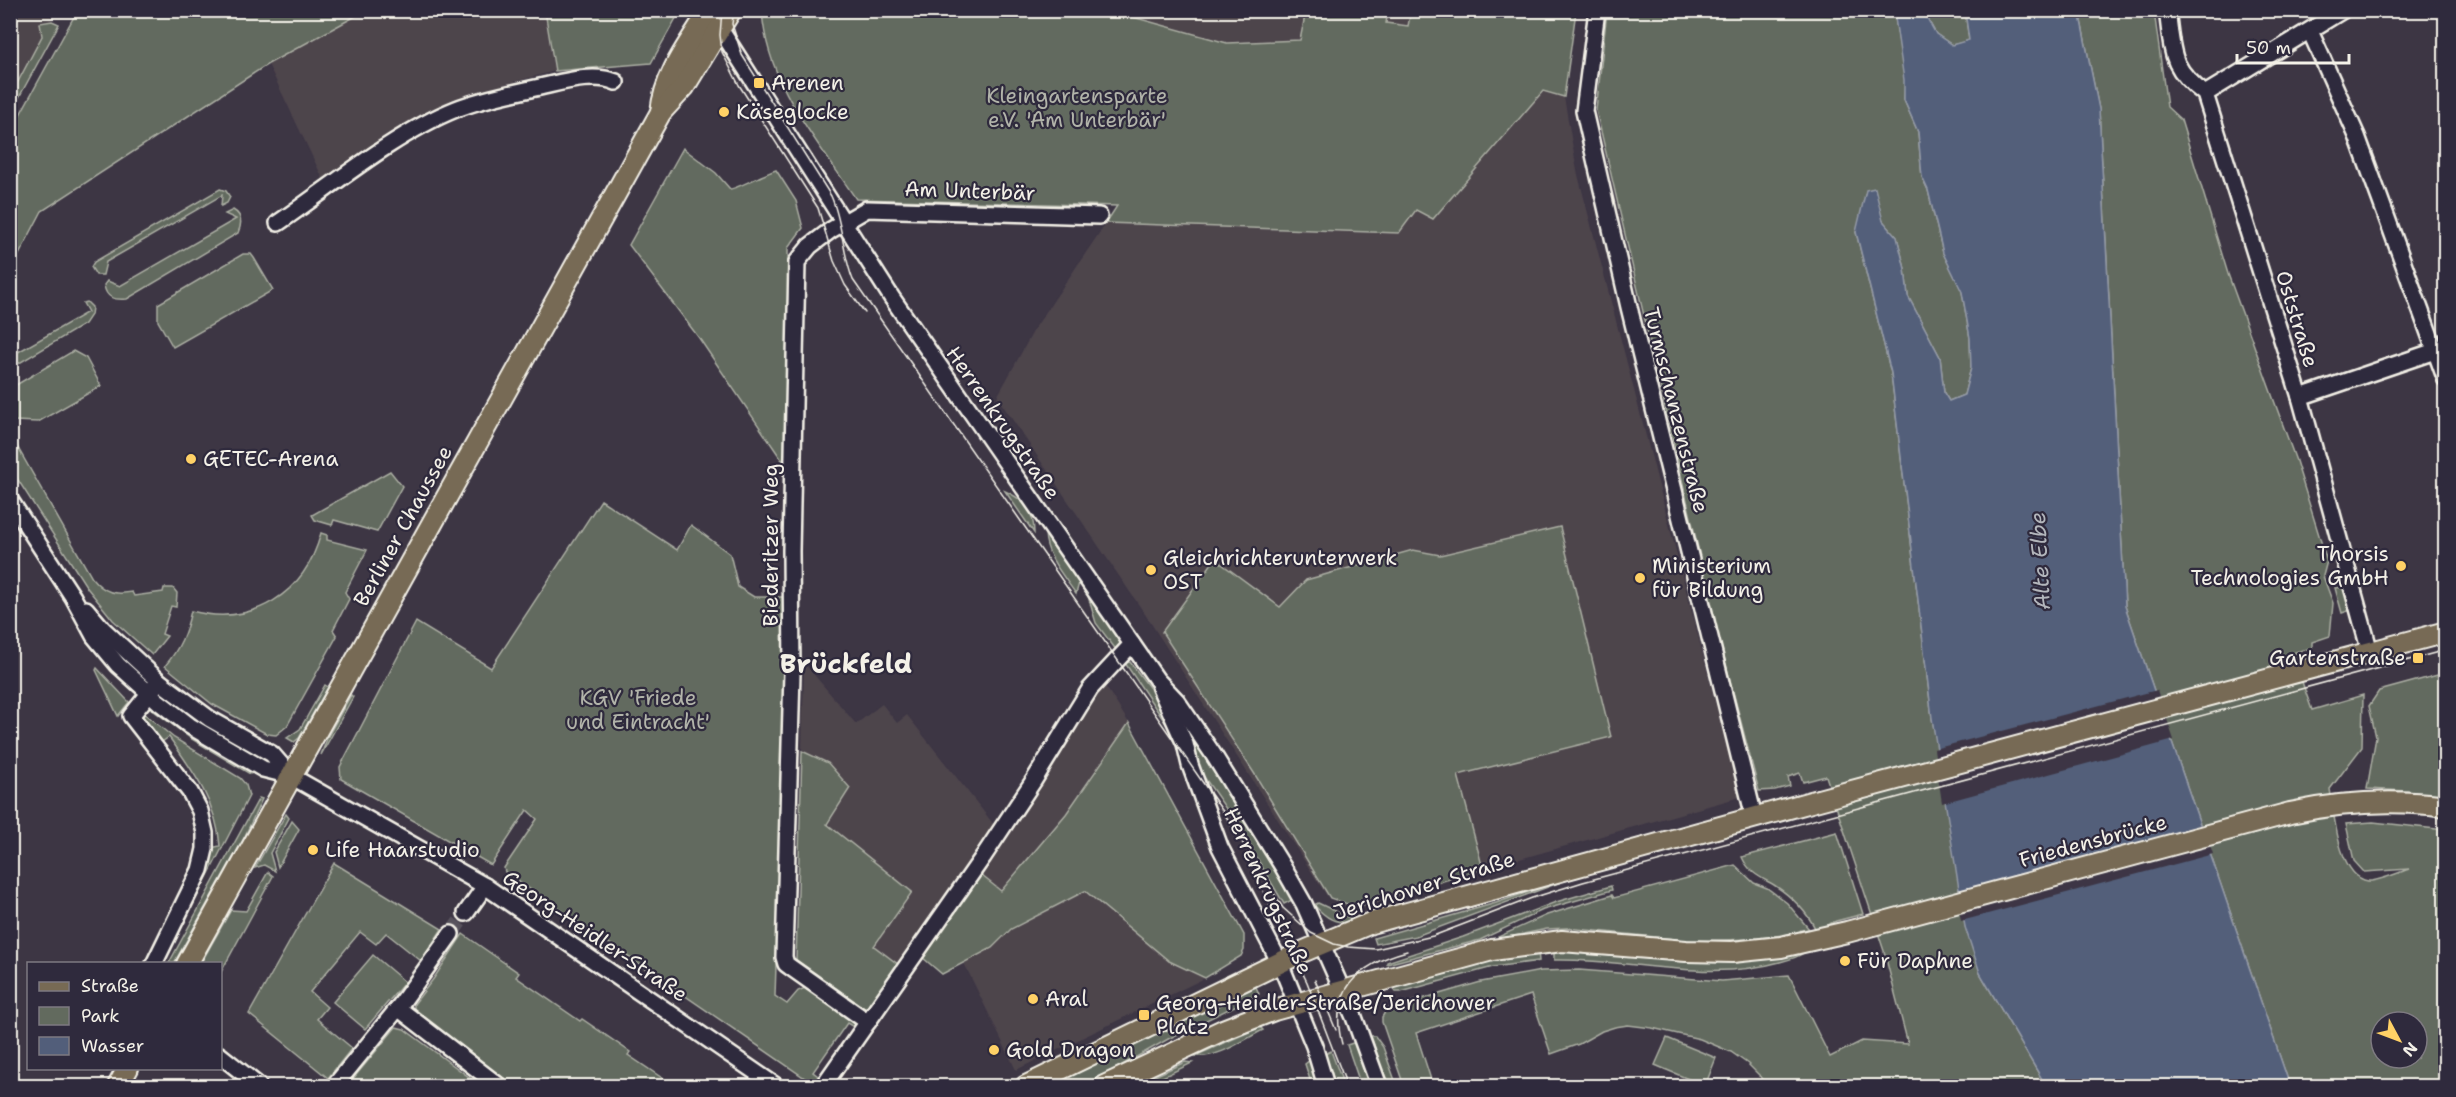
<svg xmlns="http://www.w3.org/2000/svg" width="2456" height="1097" font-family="'Shantell Sans',sans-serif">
	<rect width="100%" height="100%" fill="#3d3644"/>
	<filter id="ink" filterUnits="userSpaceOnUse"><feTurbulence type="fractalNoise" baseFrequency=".0167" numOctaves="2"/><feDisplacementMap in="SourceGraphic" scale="12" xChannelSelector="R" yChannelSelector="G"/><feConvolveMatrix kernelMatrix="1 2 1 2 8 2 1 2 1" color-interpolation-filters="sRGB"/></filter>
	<g filter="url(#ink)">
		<g fill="#4d444c">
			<path d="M545 10 555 71 469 94 370 146 324 181 268 64 365 11Z"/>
			<path d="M11 11H50L52 21 40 23 42 36 11 95Z"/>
			<path d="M1094 11H1491L1406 45 1203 49Z"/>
			<path d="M1543 91 1564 97 1577 171 1740 797 1484 869 1354 911 1327 896 1145 614 997 397 1035 328 1106 223 1271 228 1412 215 1416 210 1433 219Z"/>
			<path d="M804 663 856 724 882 704 897 723 907 715 995 826 899 965 874 946 912 892 826 824 828 763 802 751Z"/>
			<path d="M1104 684 1129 723 1066 814 1001 891 977 872 1035 789Z"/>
			<path d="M1085 891 1169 961 1205 978 1016 1070 964 963 992 948 1011 929Z"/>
		</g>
		<g fill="#626a5e" stroke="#abaea3" stroke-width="1.5" fill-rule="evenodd">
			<path d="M77 11V10L365 11 268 64 42 211 11 270V131Z"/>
			<path d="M545 11V10L680 11 651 63 555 71Z"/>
			<path d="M762 11H1130L1129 16 1227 43 1300 40 1306 11H1388L1386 23 1408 26 1411 11H1576L1564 97 1543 91 1433 219 1416 210 1399 233 1106 223 1117 206 856 199C816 139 767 85 762 11Z"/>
			<path d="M1607 11H1894L1905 80 1904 100 1918 132 1922 177 1928 190 1943 253 1962 291 1970 338 1971 368 1964 395 1949 401 1944 393 1940 357 1908 296 1905 269 1897 237 1883 221 1856 232 1891 373 1932 718 1980 973 2046 1086H1770L1748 1064 1731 1052 1700 1039 1652 1028 1628 1025 1615 1027 1602 1031 1579 1044 1551 1054 1531 995 1416 1033 1433 1086H1404L1382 1022V1017L1387 1009 1481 982 1541 971 1579 970 1722 981 1789 975 1830 1057 1862 1041 1908 1044 1884 951 1826 776 1803 782 1800 773 1788 777 1790 786 1775 790 1759 791 1719 638 1596 110Z"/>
			<path d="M1923 11H1965L1969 41 1952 45 1936 34Z"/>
			<path d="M2079 11H2154L2167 107 2181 120 2228 274 2296 461 2327 561 2323 576 2333 603 2330 636 2312 642V648L2295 652 2296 665 2312 710 2363 695 2362 747 2330 789C2334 813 2338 877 2368 881 2377 882 2400 872 2409 869L2364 872 2354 861 2346 824 2373 822 2445 830V1086H2290L2125 606 2099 109ZM2381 1022H2417V1058H2381Z"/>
			<path d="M52 21 59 24 11 112V95L42 36 40 23Z"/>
			<path d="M683 148 716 173 730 189C736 189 766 173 776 170L796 201 803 228 788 248V469L699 338 629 245Z"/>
			<path d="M220 189 226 191 230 197 227 203 221 206 222 195 106 262 103 275H96L91 267 94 262Z"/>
			<path d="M233 210C242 215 242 224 238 233L127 299C115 300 106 299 104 285L107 281 120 286 236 219 225 214Z"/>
			<path d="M243 254H251L254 258 273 290 173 347 158 321V304Z"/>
			<path d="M87 302 92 307 91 315 85 324 11 368V356L88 312 83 303Z"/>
			<path d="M73 351 86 358 101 386 38 422 14 421 11 415V388Z"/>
			<path d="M10 434 92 578C104 593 115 595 132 592L134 596 163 592 164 588H173L177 593 176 607 171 606 162 634 167 636 152 655 113 620 88 589 11 469Z"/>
			<path d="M390 471 402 486 377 532 334 520 332 525 315 520 312 515Z"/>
			<path d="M1005 491C1025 500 1034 511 1034 533Z"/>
			<path d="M601 500 677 550 691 525 730 554 738 587 754 597H788L775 996 787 1004 798 991 812 985 860 1019 857 1029 847 1023 813 1072 822 1079 815 1085 505 872 504 868 537 819 527 810 491 865 341 779 340 767 416 622 491 668Z"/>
			<path d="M1560 527 1611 737 1458 775 1483 869 1356 907 1330 898 1254 773 1162 632 1215 559 1280 607 1306 580 1413 550 1440 555Z"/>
			<path d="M321 533 327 535V540L367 550 345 592 349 599 333 630 337 636 287 726 276 735 267 734 212 704 165 666C180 648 186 633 191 611 253 627 305 594 321 533Z"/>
			<path d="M1045 533 1079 583 1076 594C1063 575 1046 557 1045 533Z"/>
			<path d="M2344 587 2351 610 2342 613 2335 588Z"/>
			<path d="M1088 596 1120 641V648L1117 651 1096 623Z"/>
			<path d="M1130 662 1158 699 1173 734 1125 663Z"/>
			<path d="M97 668 129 702 118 716 96 670Z"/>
			<path d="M2445 673V796L2407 791 2367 789 2376 737 2369 706 2379 691Z"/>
			<path d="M325 685 328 687 299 738 294 742 287 738 300 729Z"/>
			<path d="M351 695 353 697 321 755 328 736Z"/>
			<path d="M150 708 155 709 192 736 253 773 250 774 190 738Z"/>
			<path d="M142 712 174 738 240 778 246 785 249 796 203 885 199 882 207 849 220 846C217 803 193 771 169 737L159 744 141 717Z"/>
			<path d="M1180 713 1294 899 1284 904 1236 823 1197 767Z"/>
			<path d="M1129 723 1244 935V950L1241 956 1205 978 1169 961 1085 891 1011 929 992 948 942 974 916 952 977 872 1001 891 1066 814Z"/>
			<path d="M802 751 828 763 850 788 827 824 912 892 874 946 899 965 867 1010 796 960Z"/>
			<path d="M259 798 262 799 245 836 174 963H169Z"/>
			<path d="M286 814 289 818 270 853 275 871 264 865 255 868Z"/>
			<path d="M292 821 299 829 278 867 274 852Z"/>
			<path d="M1837 832 1863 914 1836 921 1816 930C1807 912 1791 896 1774 885 1760 877 1749 873 1742 857Z"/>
			<path d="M334 863 442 929 421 961 386 933 376 944 360 932 310 992 327 1007 317 1019 352 1048 328 1078 249 1014Z"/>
			<path d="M1735 865 1754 883 1767 888 1787 903 1809 929 1801 930 1799 933 1750 939 1695 941 1567 928 1547 929 1499 939 1498 937 1547 915 1612 895 1614 898Z"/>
			<path d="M1605 866V869L1561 882 1416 936 1376 944 1374 938 1496 903Z"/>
			<path d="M268 872 273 876 221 972 220 964 201 963 231 910 246 911Z"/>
			<path d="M1611 886 1612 890 1543 910 1480 940 1387 964V962L1463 937 1556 902Z"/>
			<path d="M1318 903 1352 919 1353 922C1335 924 1326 918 1314 905Z"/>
			<path d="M463 934 519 973 516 977 580 1021 582 1019 630 1052 628 1055 674 1086H514L414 1010V1004L434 978Z"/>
			<path d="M1554 949 1804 951 1805 952C1799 957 1788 960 1780 962 1706 983 1629 958 1554 960Z"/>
			<path d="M1538 951 1539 961 1493 967 1401 992H1396L1391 986 1475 962Z"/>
			<path d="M373 955 405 982 365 1029 333 1002Z"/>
			<path d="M1256 987 1259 994 1170 1038 1085 1086H1048L1230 997Z"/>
			<path d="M396 1027 404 1029 481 1086H347Z"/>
			<path d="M1260 1027 1263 1030C1243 1040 1218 1059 1195 1056Z"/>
			<path d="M1371 1036H1375L1383 1047 1397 1086H1387Z"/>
			<path d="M1667 1038 1716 1058 1705 1086 1655 1065Z"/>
			<path d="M1356 1042 1371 1086H1361L1347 1045Z"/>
			<path d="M1331 1051 1344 1086H1336L1325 1054Z"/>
			<path d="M1310 1060 1319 1086H1312L1305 1064Z"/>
			<path d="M1185 1062 1192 1063 1144 1086H1133Z"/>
		</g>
		<path fill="#525e7a" stroke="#9399a6" stroke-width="1.5" d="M1894 11H1923L1936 34 1952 45 1969 40 1965 11H2079L2099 109 2125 606 2290 1086H2046L1980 973 1965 927 1932 718 1891 373 1856 232 1866 190 1875 188 1883 221 1897 237 1905 269 1908 296 1940 357 1944 393 1949 401 1964 395 1971 368 1970 338 1962 292 1943 253 1928 190 1922 177 1918 132 1904 100V80Z"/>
		<g fill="#3d3644">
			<path d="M2157 690 2174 740 1942 803 1934 749Z"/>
			<path d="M2203 824 2213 854 1961 921 1956 891Z"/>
		</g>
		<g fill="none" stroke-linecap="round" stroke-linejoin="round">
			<path stroke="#58525d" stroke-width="15" stroke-dasharray="15 8" stroke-linecap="butt" d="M451 934 466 913"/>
			<g stroke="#f4f1e8" stroke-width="20">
				<g id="minor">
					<path d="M1597 10 1584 111 1629 307 1754 817"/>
					<path d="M2167 10C2173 52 2169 67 2205 94L2300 397 2370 652"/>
					<path d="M713 23 724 35 892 298 1157 680 1177 701 1213 754 1283 867 1304 904 1354 1017 1379 1086"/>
					<path d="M2310 31 2357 136 2446 380"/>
					<path d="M2205 94 2343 10"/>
					<path d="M278 223C332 186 396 133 456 109 484 98 514 93 544 86 566 81 595 73 616 82"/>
					<path d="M2300 397 2435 351"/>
					<path d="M10 500 73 597 94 636 118 665 159 702 190 726 263 769 291 776 485 886 776 1086"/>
					<path d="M86 609 103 629 159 681 210 719 272 754 291 776"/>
					<path d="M1160 688 1185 744 1190 765 1220 847 1280 963 1314 1046 1326 1086"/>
					<path d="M466 913 485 886"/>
					<path d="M154 964 200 870 205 849V833L200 811 190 792 131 716 159 681"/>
					<path d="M398 1008 499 1086"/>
					<path d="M868 1022 793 969 786 964 784 957 792 673 791 551 797 262 810 246 831 230 867 209 1099 216"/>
					<path d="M220 1055 259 1086"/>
					<path d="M336 1084 398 1008 451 934"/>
					<path d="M823 1086 983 857 1034 780 1090 689 1132 644"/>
				</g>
			</g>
			<g stroke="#f4f1e8" stroke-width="24">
				<g id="major">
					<path d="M661 112C665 73 690 43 710 10"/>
					<path d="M187 964 661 112 684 87 731 10"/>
					<path d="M118 1086 128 1068"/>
					<path d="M1026 1086 1302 952 1371 923 1811 802 2446 632"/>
					<path d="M1104 1086 1223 1030 1274 1010 1492 950 1562 941 1686 951 1732 952 1781 947 1847 932 2290 813C2342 802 2392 799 2446 806"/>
				</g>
			</g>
			<use href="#minor" stroke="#2f2a3d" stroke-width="15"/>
			<use href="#major" stroke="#776a54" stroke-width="20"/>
			<g stroke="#f4f1e8" stroke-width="1.5">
				<path d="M722 10 720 35 722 52 739 85 818 208 834 261 845 285 865 313"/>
				<path d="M734 10 732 24 742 55 831 196C843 223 842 253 853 280L1224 813 1283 908 1311 933 1334 944 1348 947 1376 949 1433 936 1532 898 1583 882 2446 650"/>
				<path d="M1263 891 1307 982 1347 1086"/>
				<path d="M1315 980 1336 1030"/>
				<path d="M1342 1044C1328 990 1359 964 1407 951"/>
			</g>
		</g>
	</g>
	<g fill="#ffd166" stroke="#2f2a3d" stroke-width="2">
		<rect x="753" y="77" width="12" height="12" rx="3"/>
		<circle cx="724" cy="112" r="6"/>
		<circle cx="191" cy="459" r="6"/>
		<circle cx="2401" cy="566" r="6"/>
		<circle cx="1151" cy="570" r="6"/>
		<circle cx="1640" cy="578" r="6"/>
		<rect x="2412" y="652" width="12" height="12" rx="3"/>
		<circle cx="313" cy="850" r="6"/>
		<circle cx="1845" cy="961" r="6"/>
		<circle cx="1033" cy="999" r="6"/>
		<rect x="1138" y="1009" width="12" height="12" rx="3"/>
		<circle cx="994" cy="1050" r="6"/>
	</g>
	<g text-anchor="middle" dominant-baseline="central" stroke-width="4.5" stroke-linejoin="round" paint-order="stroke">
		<g font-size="21" fill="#f4f1e8" stroke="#2f2a3d" text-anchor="start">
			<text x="771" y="83">Arenen</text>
			<text x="736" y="112">Käseglocke</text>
			<text x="203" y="459">GETEC-Arena</text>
			<text x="2389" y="554" text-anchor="end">Thorsis<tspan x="2389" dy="24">Technologies GmbH</tspan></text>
			<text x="1163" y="558">Gleichrichterunterwerk<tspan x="1163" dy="24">OST</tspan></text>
			<text x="1652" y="566">Ministerium<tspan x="1652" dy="24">für Bildung</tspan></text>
			<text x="2406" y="658" text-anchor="end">Gartenstraße</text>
			<text x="325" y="850">Life Haarstudio</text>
			<text x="1857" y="961">Für Daphne</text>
			<text x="1045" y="999">Aral</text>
			<text x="1156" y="1003">Georg-Heidler-Straße/Jerichower<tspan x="1156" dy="24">Platz</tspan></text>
			<text x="1006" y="1050">Gold Dragon</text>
		</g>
		<g font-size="21" fill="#b2b4aa" stroke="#2f2a3d">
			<text x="1077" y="96">Kleingartensparte<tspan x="1077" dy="24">e.V. 'Am Unterbär'</tspan></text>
			<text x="638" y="698">KGV 'Friede<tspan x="638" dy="24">und Eintracht'</tspan></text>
		</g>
		<g font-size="21" fill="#f4f1e8" stroke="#2f2a3d">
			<text transform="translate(970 191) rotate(2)">Am Unterbär</text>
			<text transform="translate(2297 319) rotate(73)">Oststraße</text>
			<text transform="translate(1676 410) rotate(76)">Turmschanzenstraße</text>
			<text transform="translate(1003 423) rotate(55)">Herrenkrugstraße</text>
			<text transform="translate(403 526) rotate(-61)">Berliner Chaussee</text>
			<text transform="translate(771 545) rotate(-90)">Biederitzer Weg</text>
			<text transform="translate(2093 841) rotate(-15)">Friedensbrücke</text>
			<text transform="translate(1424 886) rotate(-17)">Jerichower Straße</text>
			<text transform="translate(1268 891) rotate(65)">Herrenkrugstraße</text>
			<text transform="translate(595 936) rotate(34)">Georg-Heidler-Straße</text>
		</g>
		<g font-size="22" font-style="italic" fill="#b3b6bc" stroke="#2f2a3d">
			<text transform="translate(2040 561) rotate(-93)">Alte Elbe</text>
		</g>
		<g font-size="27" font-weight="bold" fill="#f4f1e8" stroke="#2f2a3d">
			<text x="846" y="663">Brückfeld</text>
		</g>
	</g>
	<rect width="2456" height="1097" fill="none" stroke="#2f2a3d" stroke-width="36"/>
	<rect x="18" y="18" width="2420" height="1061" fill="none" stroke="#f4f1e8" stroke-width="2" filter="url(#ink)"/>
	<rect x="27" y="962" width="195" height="108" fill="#2f2a3d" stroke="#7e7a81" stroke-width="1.5"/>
	<rect x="39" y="982" width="30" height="9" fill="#776a54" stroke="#7e7a81" stroke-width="1.5"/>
	<text x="81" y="992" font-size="18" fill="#f4f1e8">Straße</text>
	<rect x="39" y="1007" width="30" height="18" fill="#626a5e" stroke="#7e7a81" stroke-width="1.5"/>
	<text x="81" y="1022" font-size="18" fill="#f4f1e8">Park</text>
	<rect x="39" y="1037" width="30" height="18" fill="#525e7a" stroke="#7e7a81" stroke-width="1.5"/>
	<text x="81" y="1052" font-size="18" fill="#f4f1e8">Wasser</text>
	<g transform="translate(2399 1040) rotate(131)"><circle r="28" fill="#2f2a3d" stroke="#7e7a81" stroke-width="1.5"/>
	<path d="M0-4.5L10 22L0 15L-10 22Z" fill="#ffd166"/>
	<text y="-9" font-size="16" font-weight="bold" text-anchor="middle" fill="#f4f1e8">N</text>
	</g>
	<path d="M2237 54v9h112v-9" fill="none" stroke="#f4f1e8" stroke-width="3"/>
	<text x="2246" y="54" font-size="18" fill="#f4f1e8" stroke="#2f2a3d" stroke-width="4.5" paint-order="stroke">50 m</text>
</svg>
